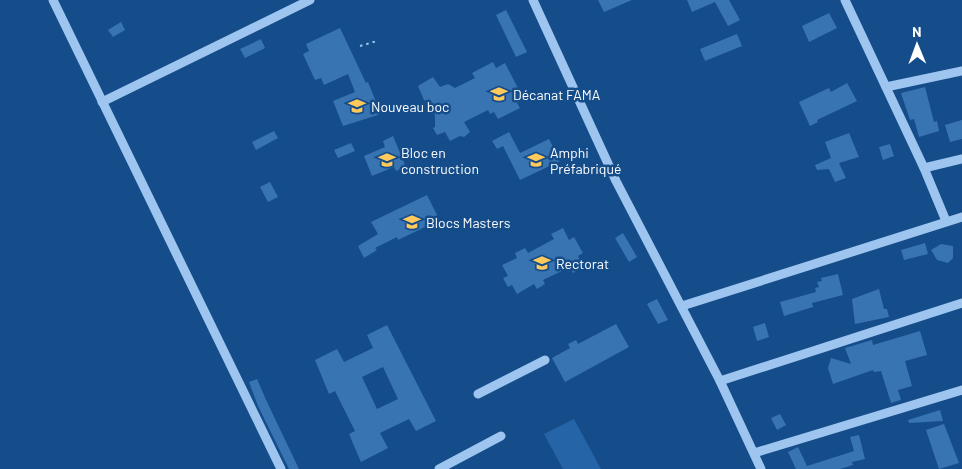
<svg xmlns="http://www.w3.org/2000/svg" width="962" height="469" font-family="Barlow,sans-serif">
	<rect width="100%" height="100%" fill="#154c8a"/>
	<path fill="#2464a7" d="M574 419 601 469H563L544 434Z"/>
	<g fill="#3974b2" fill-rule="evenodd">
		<path d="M598 0H632L604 12Z"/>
		<path d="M687 0H729L740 20 728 26 715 2 692 12Z"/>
		<path d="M506 10 527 52 516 57 496 15Z"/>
		<path d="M829 13 837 28 809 42 802 26Z"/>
		<path d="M121 22 125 30 113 37 108 30Z"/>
		<path d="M340 28 366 83 368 82 381 114 343 126 333 101 355 92 348 74 324 85 321 78 315 80 303 54 309 51 306 44Z"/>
		<path d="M737 34 742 46 705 61 700 49Z"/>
		<path d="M261 39 265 48 245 58 240 49Z"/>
		<path d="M493 62 496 68 505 63 524 100 517 103 520 108 498 119 494 112 490 114 488 110 464 122 470 132 464 137 460 136 450 141 445 132 437 135 433 128 435 127V116L432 103 424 100 418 86 433 77 440 87 448 84 455 88 475 78 472 73Z"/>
		<path d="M847 83 857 101 817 120 818 122 810 126 799 102 829 88 831 92Z"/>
		<path d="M925 87 934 122 937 121 939 131 919 137 914 119 910 120 901 93Z"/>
		<path d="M962 120V139L950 142 945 125Z"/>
		<path d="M274 131 278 138 256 150 252 142Z"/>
		<path d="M509 132 520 153 549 139 560 161 520 180 503 146 497 149 492 141Z"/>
		<path d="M849 133 859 157 839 163 846 178 835 182 829 169 817 170 815 165 831 158 825 142Z"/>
		<path d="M393 136 406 167 396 171 394 167 372 176 364 156 385 147 383 141Z"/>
		<path d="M351 143 355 151 338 158 334 150Z"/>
		<path d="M890 144 894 156 883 160 879 147Z"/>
		<path d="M270 182 278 197 268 202 260 187Z"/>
		<path d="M427 195 438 217 425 223 427 226 398 240 397 237 375 248 377 250 364 258 358 246 378 234 371 222Z"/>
		<path d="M563 228 569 240 574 237 583 253 578 256 584 267 573 273 570 267 543 280 545 284 537 289 534 284 517 294 512 285 508 287 503 278 508 276 502 265 517 258 515 253 525 248 528 253 554 239 551 234Z"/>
		<path d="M623 233 637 257 629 262 615 238Z"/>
		<path d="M925 243 928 254 904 260 901 250Z"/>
		<path d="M941 244 953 246V258L948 263 937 260 931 250Z"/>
		<path d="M838 274 843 295 812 303 813 307 784 316 780 302 816 292 815 288 819 287 817 282 822 281 821 278Z"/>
		<path d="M879 289 884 309H887L889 317 855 324 852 299Z"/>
		<path d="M657 299 668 320 658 324 647 304Z"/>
		<path d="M765 323 769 337 757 341 753 327Z"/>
		<path d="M616 324 629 347 565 382 552 358 570 348 568 344 576 340 578 344Z"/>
		<path d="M387 325 436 421 416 431 409 419 380 433 388 448 361 462 349 434 355 431 335 391 329 394 315 360 337 349 344 362 373 348 367 335ZM383 367 398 399 377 409 362 377Z"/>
		<path d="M920 331 927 355 905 361 912 386 898 390 901 400 891 403 881 371 874 372 873 370 833 384 828 368 831 358 851 364 845 348 872 340 873 345Z"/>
		<path d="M257 379 267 402 299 469H289L258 406 249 382Z"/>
		<path d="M940 410 943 421 909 423 908 420Z"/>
		<path d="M780 414 786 425 777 430 771 418Z"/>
		<path d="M944 424 959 463 939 469 926 430Z"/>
		<path d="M859 435 865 459 852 462 853 465 840 469H796L788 452 798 447 807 466 854 451 850 437Z"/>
	</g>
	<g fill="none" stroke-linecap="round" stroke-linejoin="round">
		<path stroke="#9dc5ef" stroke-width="2" stroke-dasharray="2.5 4" stroke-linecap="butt" d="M360 46 377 41"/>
		<g stroke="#9dc5ef" stroke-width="9">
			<path d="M53 0 281 469"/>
			<path d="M533 0 616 181 720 381 761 469"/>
			<path d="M845 0 924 168 946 221"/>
			<path d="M886 87 962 71"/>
			<path d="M102 102 310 0"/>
			<path d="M924 168 962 159"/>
			<path d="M682 306 962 217"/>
			<path d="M720 381 962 303"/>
			<path d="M478 394 545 360"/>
			<path d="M754 453 962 390"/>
			<path d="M439 469 501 436"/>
		</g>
	</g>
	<defs>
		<g id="university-bare" transform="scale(1.35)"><path d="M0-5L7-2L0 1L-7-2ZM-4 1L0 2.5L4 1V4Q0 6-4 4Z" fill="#ffca5b" stroke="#154c8a" stroke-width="2.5" paint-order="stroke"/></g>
	</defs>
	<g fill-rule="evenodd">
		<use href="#university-bare" x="499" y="94"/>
		<use href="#university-bare" x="357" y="106"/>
		<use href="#university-bare" x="387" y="160"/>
		<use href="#university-bare" x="536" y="160"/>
		<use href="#university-bare" x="412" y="222"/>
		<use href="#university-bare" x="542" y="263"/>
	</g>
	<g text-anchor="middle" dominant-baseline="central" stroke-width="5" stroke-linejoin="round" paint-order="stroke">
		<g font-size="14" fill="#fff" stroke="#154c8a" text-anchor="start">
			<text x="513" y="94">Décanat FAMA</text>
			<text x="371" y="106">Nouveau boc</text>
			<text x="401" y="152">Bloc en<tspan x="401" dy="16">construction</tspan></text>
			<text x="550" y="152">Amphi<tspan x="550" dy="16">Préfabriqué</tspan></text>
			<text x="426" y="222">Blocs Masters</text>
			<text x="556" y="263">Rectorat</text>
		</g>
	</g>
	<g transform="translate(917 45) rotate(359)" stroke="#154c8a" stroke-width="4" paint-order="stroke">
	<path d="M0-4L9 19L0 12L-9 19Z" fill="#ffffff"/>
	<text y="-8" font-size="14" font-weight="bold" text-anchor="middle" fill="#ffffff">N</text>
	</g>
</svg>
